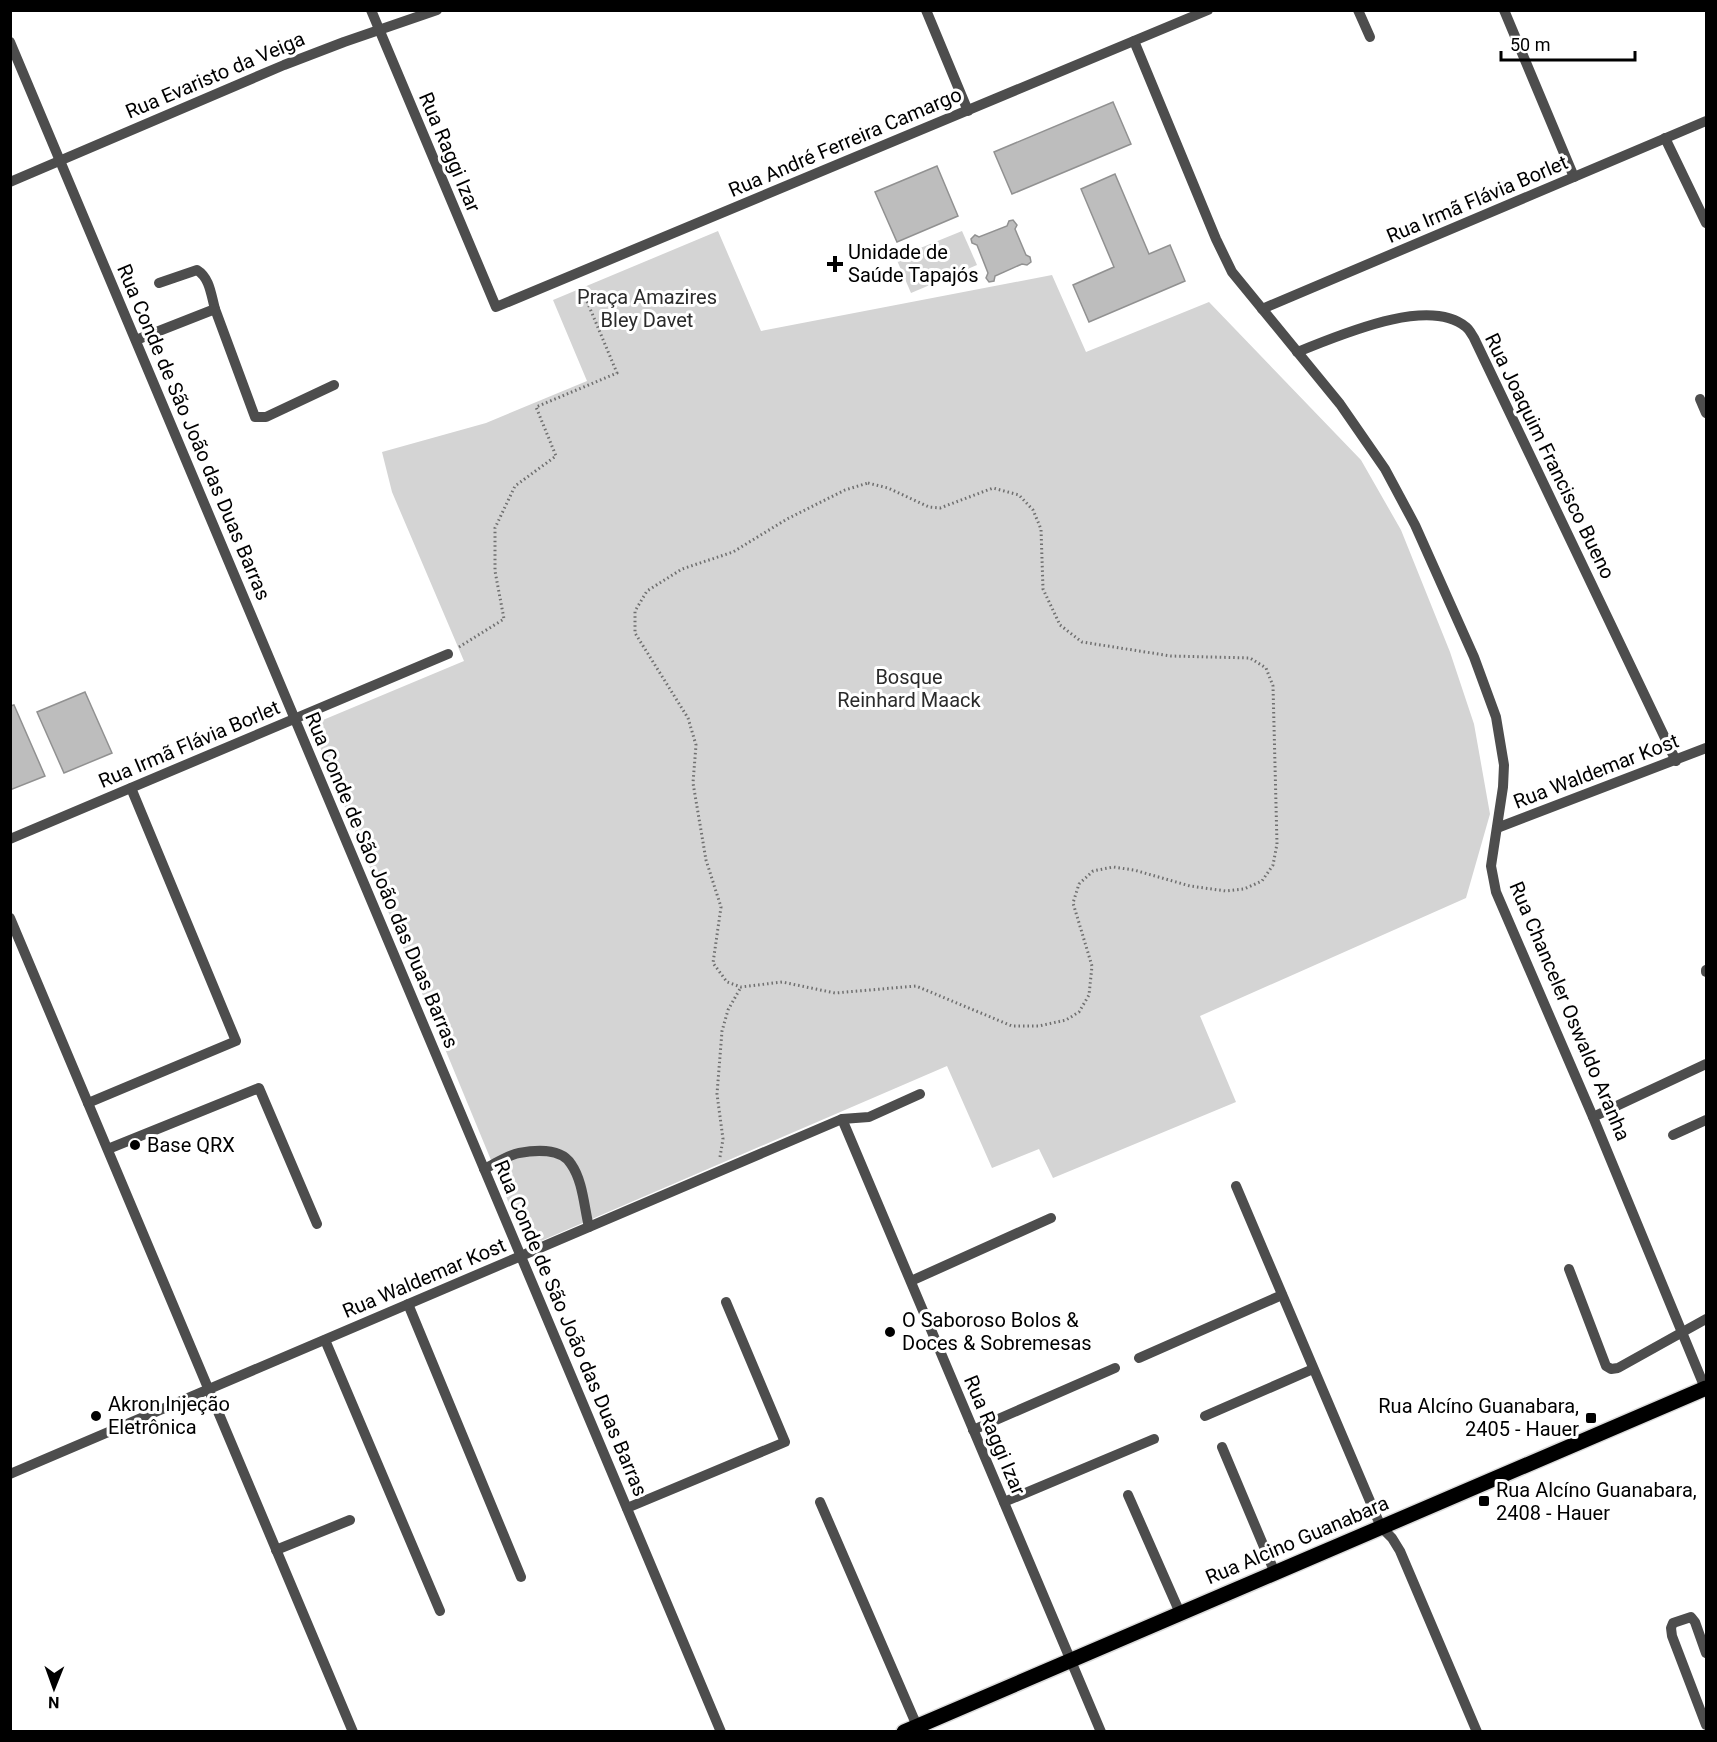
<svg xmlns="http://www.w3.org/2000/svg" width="1717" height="1742" font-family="Roboto,sans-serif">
	<rect width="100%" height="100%" fill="#fff"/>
	<g fill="#d4d4d4">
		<path d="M718 231 761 331 1052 275 1086 352 1209 302 1361 460 1401 530 1450 652 1474 724 1490 814 1466 898 1200 1016 1236 1102 1053 1178 1039 1149 992 1168 947 1066 527 1247 311 725 464 661 392 492 382 452 486 423 587 381 553 300Z"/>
		<path d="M962 231 977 265 911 293 896 258Z"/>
	</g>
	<g fill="#bdbdbd" stroke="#919191" stroke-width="1.5">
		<path d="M1113 102 1131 144 1012 194 994 152Z"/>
		<path d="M937 166 958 216 897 242 875 192Z"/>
		<path d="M1115 174 1149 254 1170 245 1185 281 1089 322 1073 285 1114 267 1081 189Z"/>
		<path d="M1013 220 1017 225 1015 229 1026 255 1030 257 1031 262 1027 265 1022 264 995 276 994 281 989 282 986 278 988 273 977 245 972 243 971 239 975 235 979 237 1007 226 1009 221Z"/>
		<path d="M85 692 112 753 64 773 37 712Z"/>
		<path d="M14 705 45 776 10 790V706Z"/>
	</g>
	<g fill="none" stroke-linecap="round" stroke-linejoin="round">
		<g stroke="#dbdbdb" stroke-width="18">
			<path id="major" d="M904 1732 1706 1388"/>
		</g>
		<g stroke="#6f6f6f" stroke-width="3" stroke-dasharray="1.5 3" stroke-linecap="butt">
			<path d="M868 483 888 488 929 507 940 508 993 488 1019 495 1033 510 1041 529 1043 589 1060 625 1082 642 1171 656 1250 658 1266 668 1273 686 1277 844 1273 865 1262 881 1244 889 1226 891 1190 886 1134 870 1113 867 1093 871 1079 884 1073 903 1092 966 1089 995 1079 1012 1066 1020 1039 1026H1012L916 986 835 993 782 982 741 987 727 982 713 963 721 907 706 860 693 783 696 745 688 718 635 633V611L647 591 682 569 733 552 787 519 845 490Z"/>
			<path d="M459 647 504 619 495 571V528L515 486 556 456 536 407 617 373 581 287"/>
			<path d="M720 1157 723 1139 717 1094 722 1031 728 1010 741 987"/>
		</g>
		<g stroke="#4d4d4d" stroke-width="10">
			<path d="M371 10 496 307 1208 10"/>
			<path d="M926 10 968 111"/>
			<path d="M1358 10 1370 37"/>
			<path d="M1504 10 1574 177"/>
			<path d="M1134 41 1216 239 1232 272 1340 404 1385 469 1415 525 1474 657 1496 717 1504 765 1503 787 1491 866 1496 892 1593 1117 1705 1388"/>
			<path d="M10 42 721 1732"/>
			<path d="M1665 138 1706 223"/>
			<path d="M10 182 284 65 344 42 437 10"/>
			<path d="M159 283 197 270C210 278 211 295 215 309"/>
			<path d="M1262 309 1706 121"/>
			<path d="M136 340 215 309 255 417H266L334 385"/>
			<path d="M1297 352C1336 337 1428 295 1466 327 1469 329 1472 335 1474 338L1676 761"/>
			<path d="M1700 399 1706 413"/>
			<path d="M1497 828 1706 748"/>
			<path d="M10 839 448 654"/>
			<path d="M10 918 353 1732"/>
			<path d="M1706 970V972"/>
			<path d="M88 1103 236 1041 131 788"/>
			<path d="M1593 1117 1706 1064"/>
			<path d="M842 1119 1101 1732"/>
			<path d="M1673 1135 1706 1120"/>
			<path d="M108 1149 259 1088 317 1224"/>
			<path d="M484 1169C495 1164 507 1155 519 1153 535 1150 561 1148 571 1164 583 1181 584 1207 589 1227"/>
			<path d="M1236 1186 1381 1527 1392 1538 1400 1551 1477 1732"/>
			<path d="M1569 1269 1606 1366 1611 1369 1618 1368 1706 1319"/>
			<path d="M911 1281 1051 1218"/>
			<path d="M408 1304 521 1577"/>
			<path d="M325 1340 440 1611"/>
			<path d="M1139 1358 1282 1295"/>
			<path d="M1205 1416 1313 1369"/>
			<path d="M973 1430 1115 1368"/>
			<path d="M1222 1447 1275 1573"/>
			<path d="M10 1474 842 1119 869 1117 920 1094"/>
			<path d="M1128 1495 1180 1613"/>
			<path d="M820 1502 917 1726"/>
			<path d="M1004 1502 1154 1439"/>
			<path d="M627 1508 785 1442 726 1302"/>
			<path d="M276 1550 350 1520"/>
			<path d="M1706 1653 1695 1622 1691 1617 1673 1623 1671 1628 1672 1636 1706 1725"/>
		</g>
		<use href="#major" stroke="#000" stroke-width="15"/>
	</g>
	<g fill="#000" stroke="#fff" stroke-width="2">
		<path d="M832 255h6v6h6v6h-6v6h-6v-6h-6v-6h6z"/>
		<circle cx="135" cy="1145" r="6"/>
		<circle cx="890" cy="1332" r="6"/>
		<circle cx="96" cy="1416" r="6"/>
		<rect x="1585" y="1412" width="12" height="12" rx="3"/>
		<rect x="1478" y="1495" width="12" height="12" rx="3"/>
	</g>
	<g text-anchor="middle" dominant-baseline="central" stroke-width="6" stroke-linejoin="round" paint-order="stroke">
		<g font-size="20" fill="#000" stroke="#fff">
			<text transform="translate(215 75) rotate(-23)">Rua Evaristo da Veiga</text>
			<text transform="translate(845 142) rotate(-23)">Rua André Ferreira Camargo</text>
			<text transform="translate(450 152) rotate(67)">Rua Raggi Izar</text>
			<text transform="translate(1477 199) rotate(-23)">Rua Irmã Flávia Borlet</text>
			<text transform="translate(194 432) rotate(67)">Rua Conde de São João das Duas Barras</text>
			<text transform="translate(1550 456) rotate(64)">Rua Joaquim Francisco Bueno</text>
			<text transform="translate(189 744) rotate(-23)">Rua Irmã Flávia Borlet</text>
			<text transform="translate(1596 771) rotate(-21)">Rua Waldemar Kost</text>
			<text transform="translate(382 880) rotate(67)">Rua Conde de São João das Duas Barras</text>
			<text transform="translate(1570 1011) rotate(67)">Rua Chanceler Oswaldo Aranha</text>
			<text transform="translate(424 1278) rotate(-23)">Rua Waldemar Kost</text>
			<text transform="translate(571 1328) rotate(67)">Rua Conde de São João das Duas Barras</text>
			<text transform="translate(995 1435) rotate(67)">Rua Raggi Izar</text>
			<text transform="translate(1297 1540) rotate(-23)">Rua Alcino Guanabara</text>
		</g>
		<g font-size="20" fill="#000" stroke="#fff" text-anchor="start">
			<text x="848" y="252">Unidade de<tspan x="848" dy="23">Saúde Tapajós</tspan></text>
			<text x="147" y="1145">Base QRX</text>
			<text x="902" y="1320">O Saboroso Bolos &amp;<tspan x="902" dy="23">Doces &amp; Sobremesas</tspan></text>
			<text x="108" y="1404">Akron Injeção<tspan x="108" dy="23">Eletrônica</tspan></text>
			<text x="1579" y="1406" text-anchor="end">Rua Alcíno Guanabara,<tspan x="1579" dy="23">2405 - Hauer</tspan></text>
			<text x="1496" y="1490">Rua Alcíno Guanabara,<tspan x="1496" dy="23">2408 - Hauer</tspan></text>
		</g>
		<g font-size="20" fill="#2b2b2b" stroke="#fff">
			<text x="647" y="297">Praça Amazires<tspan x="647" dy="23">Bley Davet</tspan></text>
			<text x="909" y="677">Bosque<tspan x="909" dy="23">Reinhard Maack</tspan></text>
		</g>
	</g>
	<rect width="1717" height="1742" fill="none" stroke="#000000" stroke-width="24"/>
	<g transform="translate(54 1688) rotate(181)" stroke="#ffffff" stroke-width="4.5" paint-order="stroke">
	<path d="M0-4.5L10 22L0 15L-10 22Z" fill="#000000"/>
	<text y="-9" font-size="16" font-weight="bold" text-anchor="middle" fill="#000000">N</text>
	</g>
	<path d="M1501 51v9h134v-9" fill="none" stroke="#000000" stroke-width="3"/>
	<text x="1510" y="51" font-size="18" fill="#000000" stroke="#ffffff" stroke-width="4.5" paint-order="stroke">50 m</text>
</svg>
